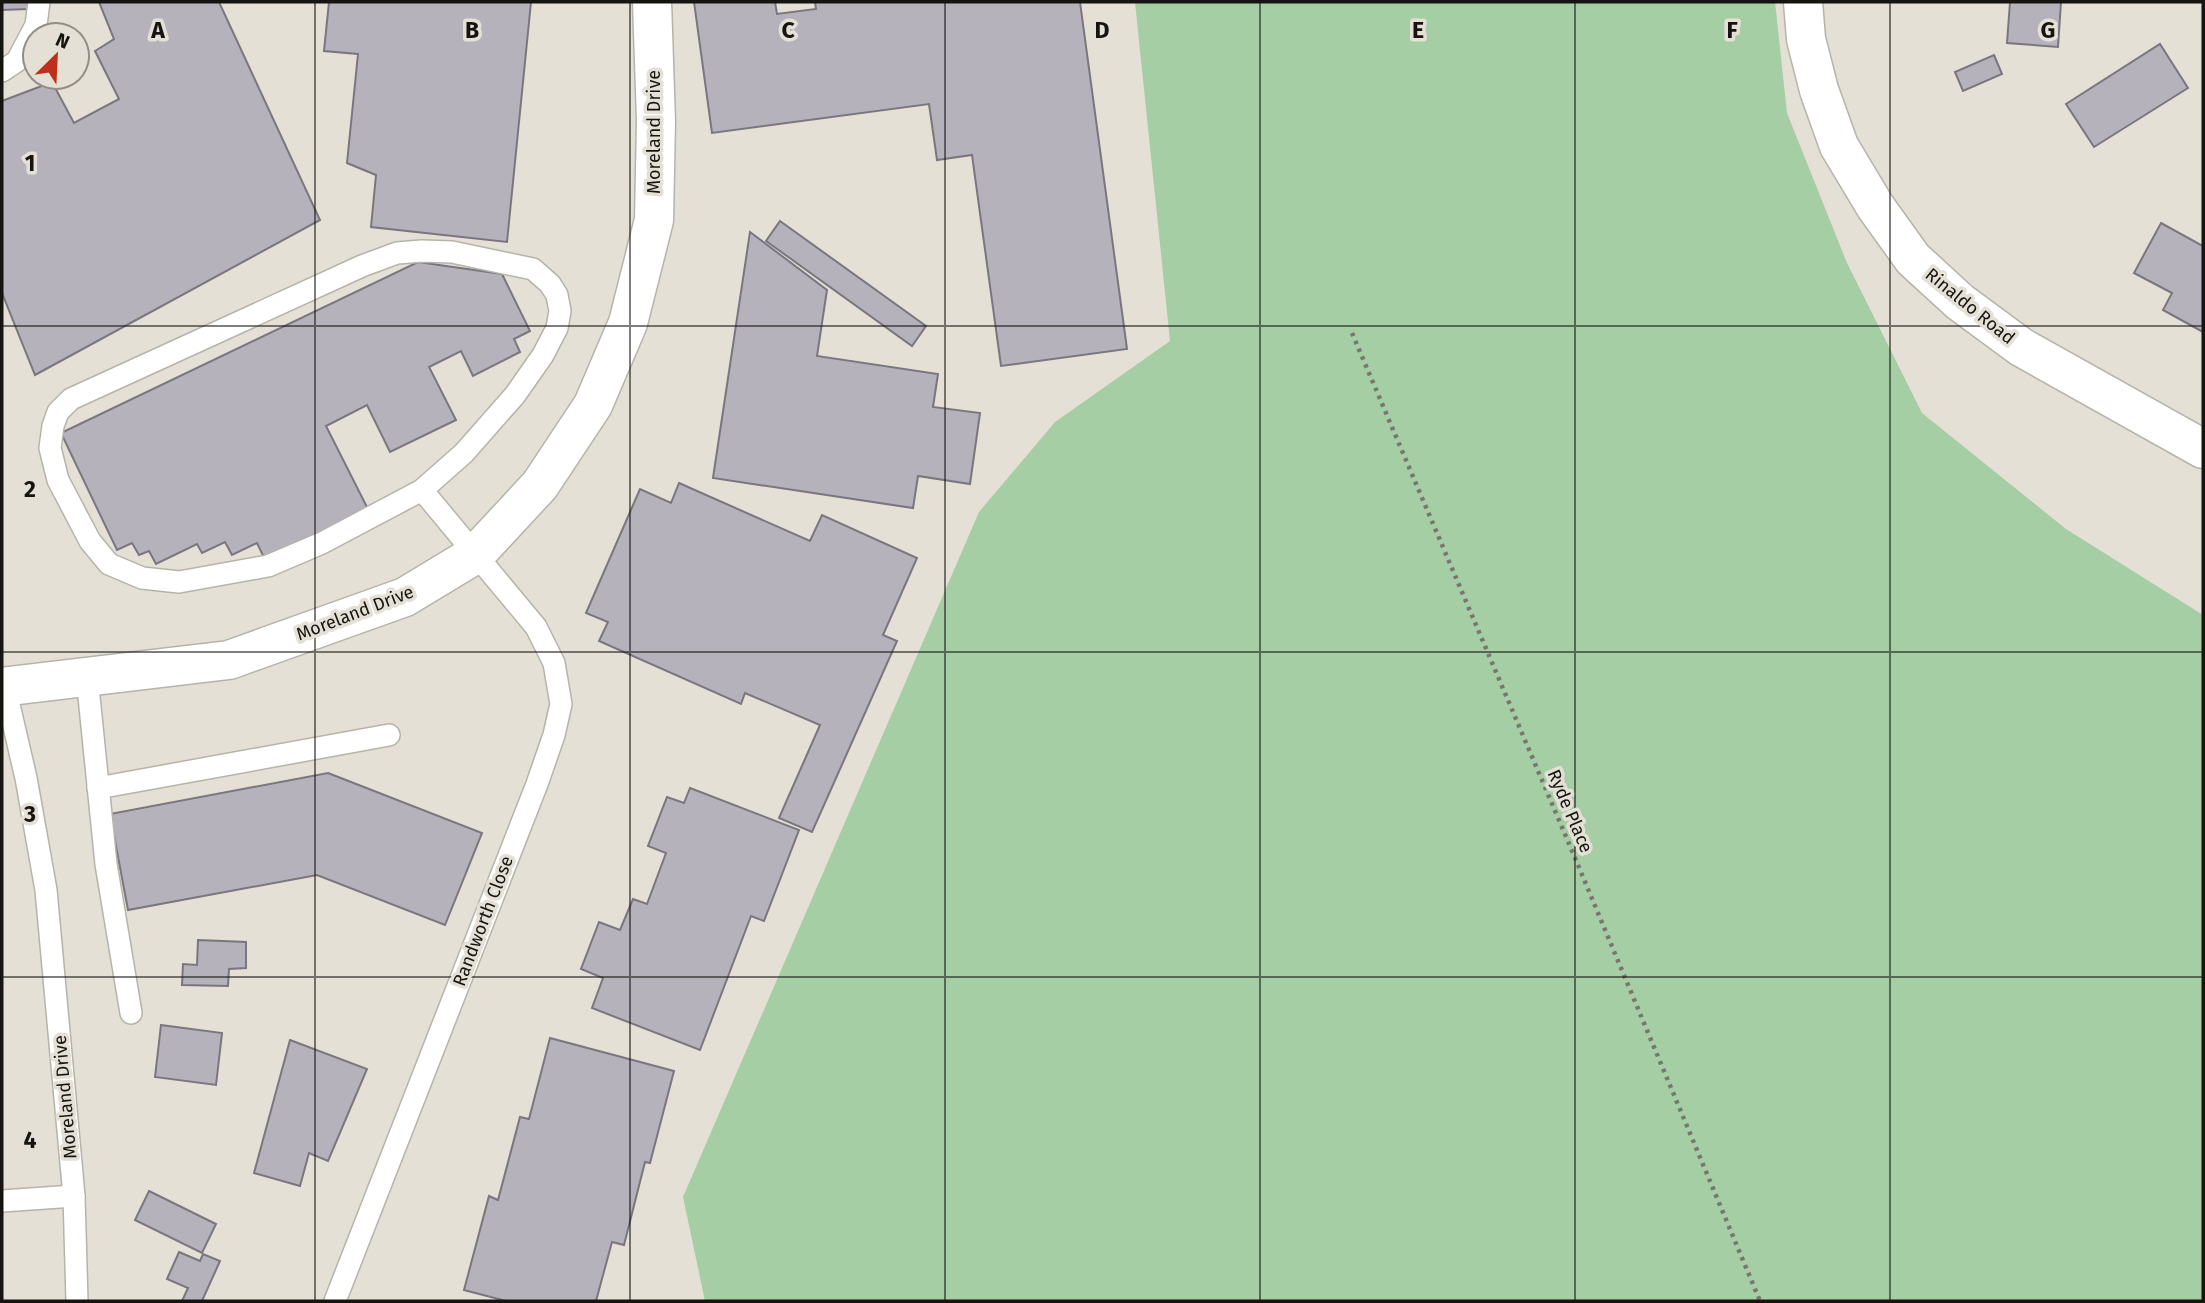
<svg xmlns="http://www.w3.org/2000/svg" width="2205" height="1303" font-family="'Fira Sans',sans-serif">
	<rect width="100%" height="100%" fill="#e4e0d6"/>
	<path fill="#a5cea4" d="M1135 2H1775L1787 113 1847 263 1922 413 2066 529 2203 615V1301H705L683 1197 979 512 1055 422 1170 341Z"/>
	<g fill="#b6b2bc" stroke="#7a767f" stroke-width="2">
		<path d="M2 2H28V9L2 10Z"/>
		<path d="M99 2H219L320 220 35 375 2 293V101L52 82 74 123 119 99 95 51 114 39Z"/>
		<path d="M329 2H531L507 242 371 227 376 175 347 163 358 54 324 51Z"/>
		<path d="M694 2H775L777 14 816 9 815 2H1080L1127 349 1001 366 972 155 937 160 929 104 712 133Z"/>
		<path d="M2010 2H2061L2058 47 2007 43Z"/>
		<path d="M2160 44 2188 88 2094 147 2066 104Z"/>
		<path d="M1994 55 2002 74 1963 91 1955 72Z"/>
		<path d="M780 221 926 326 912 346 766 241Z"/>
		<path d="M2161 223 2203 246V332L2163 310 2172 293 2134 273Z"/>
		<path d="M750 232 827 290 817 356 938 374 933 407 980 413 970 484 918 476 913 508 713 478Z"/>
		<path d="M418 262 502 274 530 331 514 339 520 352 473 376 461 351 429 367 456 420 390 452 367 405 326 426 371 515 268 566 257 543 232 555 225 542 202 553 197 544 156 564 149 551 139 555 132 543 117 550 61 433Z"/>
		<path d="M679 483 810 541 822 515 917 558 883 635 897 641 812 832 779 818 820 725 745 693 741 704 599 641 608 622 586 613 640 489 671 503Z"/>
		<path d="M328 773 482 833 445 925 317 875 128 910 110 814Z"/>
		<path d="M690 788 799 830 764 921 751 916 700 1050 592 1008 603 978 581 969 599 922 620 930 633 899 647 904 666 853 648 846 667 797 684 803Z"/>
		<path d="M198 940 246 942V968L229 969 228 986 182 985 183 964 197 965Z"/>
		<path d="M161 1025 222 1033 216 1085 155 1077Z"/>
		<path d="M550 1038 674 1071 650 1163 645 1162 624 1245 612 1242 596 1301H506L464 1290 489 1196 498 1200 520 1117 529 1119Z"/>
		<path d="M290 1040 367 1069 328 1161 309 1153 300 1186 254 1173Z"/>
		<path d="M149 1191 216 1224 202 1253 135 1220Z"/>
		<path d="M179 1252 200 1261 203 1254 220 1261 202 1301H182L188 1288 167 1279Z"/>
	</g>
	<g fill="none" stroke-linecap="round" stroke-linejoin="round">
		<g stroke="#b6b3a8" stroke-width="24">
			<g id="service">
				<path d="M2 71 17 61 36 25 39 2"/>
				<path d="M422 251 452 252 533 269 550 284 557 295 560 311 557 328 543 355 515 395 464 453 422 490 322 543 268 566 179 582 142 578 109 564 90 541 58 480 50 448 53 426 58 412 71 399 362 266 397 253Z"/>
				<path d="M87 677 106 864 131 1013"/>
				<path d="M3 679 26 778 46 890 74 1196 77 1301"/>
				<path d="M98 788 389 735"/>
				<path d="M2 1201 74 1196"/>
				<path d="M335 1301 537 784 554 735 561 704 554 663 536 627 422 490"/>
			</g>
		</g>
		<g stroke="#b6b3a8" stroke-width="41">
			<path id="minor" d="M2 687 229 660 405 597 476 554 540 485 593 405 628 323 654 220 656 121 652 2"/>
		</g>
		<g stroke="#b6b3a8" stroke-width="41">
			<path id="tertiary" d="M1803 2 1806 39 1819 90 1839 146 1875 206 1913 259 1960 302 2021 347 2203 449"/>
		</g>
		<path stroke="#79766f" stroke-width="4.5" stroke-dasharray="3.5 5" stroke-linecap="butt" d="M1352 333 1578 865 1760 1301"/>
		<use href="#service" stroke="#fff" stroke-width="21"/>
		<use href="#minor" stroke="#fff" stroke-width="38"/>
		<use href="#tertiary" stroke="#fff" stroke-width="38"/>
	</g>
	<path fill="none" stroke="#151410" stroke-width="2" stroke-opacity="0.55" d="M315 2V1301M630 2V1301M945 2V1301M1260 2V1301M1575 2V1301M1890 2V1301M2 326H2203M2 652H2203M2 977H2203"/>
	<g text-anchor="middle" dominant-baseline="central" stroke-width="7" stroke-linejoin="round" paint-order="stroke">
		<g font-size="18" fill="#151410" stroke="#e4e0d6">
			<text transform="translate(654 132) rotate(-90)">Moreland Drive</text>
			<text transform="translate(1970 306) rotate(39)">Rinaldo Road</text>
			<text transform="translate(355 613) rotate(-21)">Moreland Drive</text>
			<text transform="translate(1570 811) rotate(67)">Ryde Place</text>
			<text transform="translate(483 921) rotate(-69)">Randworth Close</text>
			<text transform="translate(65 1097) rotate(-95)">Moreland Drive</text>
		</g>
	</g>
	<g font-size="23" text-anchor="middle" font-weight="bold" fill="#151410" stroke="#e4e0d6" stroke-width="7" stroke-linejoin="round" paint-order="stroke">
		<text x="158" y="38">A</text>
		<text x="472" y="38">B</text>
		<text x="788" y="38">C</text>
		<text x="1102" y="38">D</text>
		<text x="1418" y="38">E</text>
		<text x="1732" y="38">F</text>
		<text x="2048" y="38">G</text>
		<text x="30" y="171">1</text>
		<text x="30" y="497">2</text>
		<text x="30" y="822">3</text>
		<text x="30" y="1148">4</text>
	</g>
	<rect width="2205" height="1303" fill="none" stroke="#151410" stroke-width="7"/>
	<g transform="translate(56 56) rotate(24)"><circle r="33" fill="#e4e0d6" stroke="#918e87" stroke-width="2"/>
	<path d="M0-5L12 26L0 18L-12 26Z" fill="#bd311c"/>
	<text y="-10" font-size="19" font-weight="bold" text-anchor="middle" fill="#151410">N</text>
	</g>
</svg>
